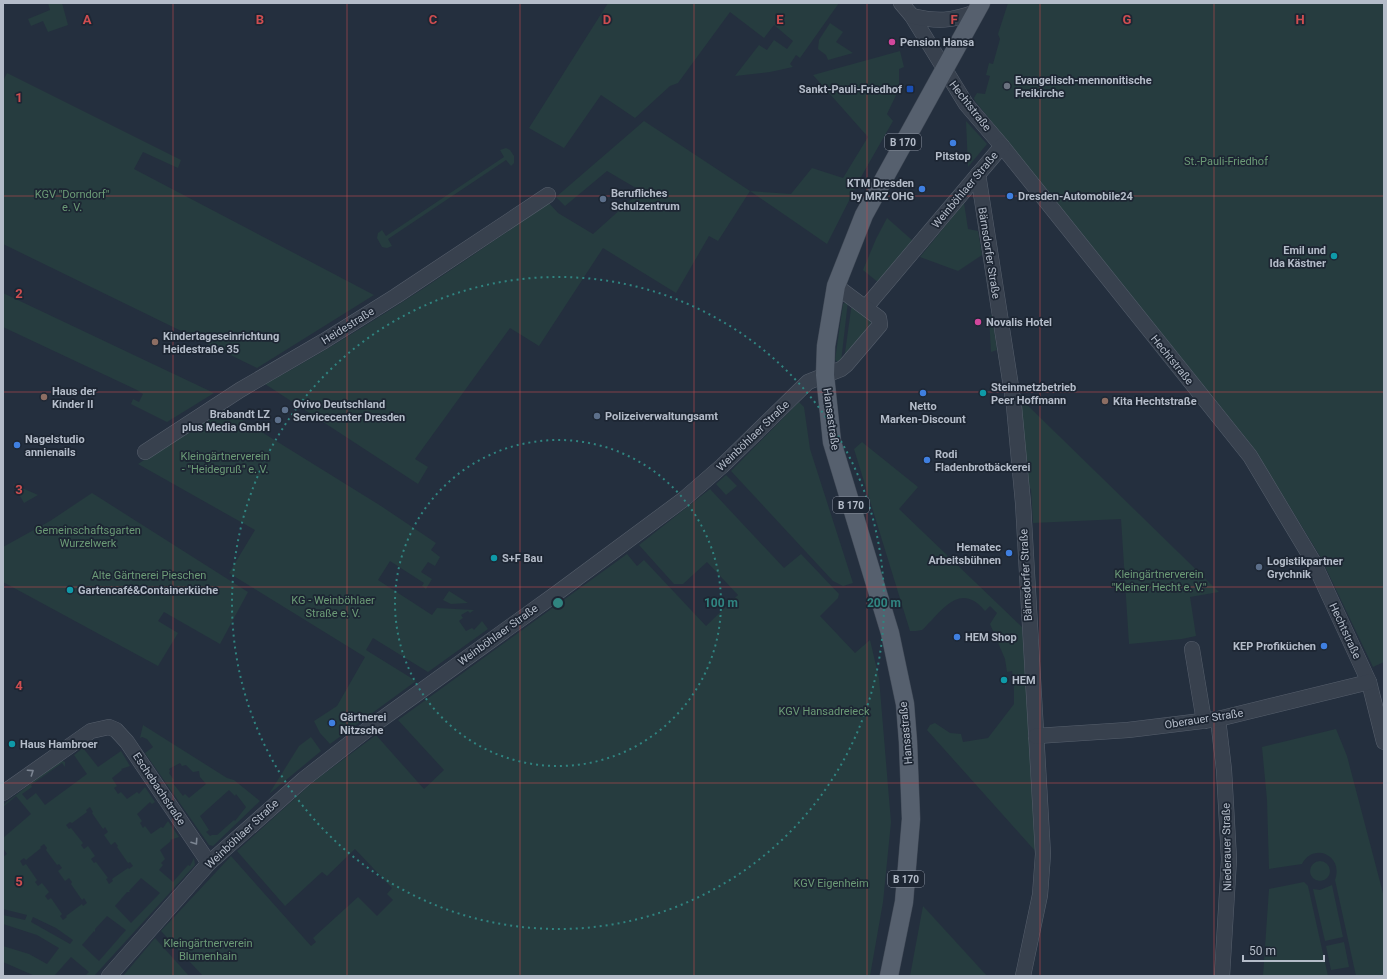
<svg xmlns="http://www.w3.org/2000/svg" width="1387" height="979" font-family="Roboto,sans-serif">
	<rect width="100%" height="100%" fill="#242f3e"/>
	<g fill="#263c3f" fill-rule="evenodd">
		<path d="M48 3H62L68 25 48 32 43 21 31 26 28 19 50 10Z"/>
		<path d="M608 3H839L800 58 796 55 790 64 793 67 770 72 735 76 759 45 767 50 774 40 787 49 793 41 774 25 764 38 730 12 678 83 670 86 635 118 601 95 564 148 529 128Z"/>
		<path d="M1008 3H1384V662L1373 667 1320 556 1255 450 975 101 974 98 977 93 985 94 990 76 986 75 989 63 993 64 1000 39 998 34Z"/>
		<path d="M830 23 843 32 836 42 853 53 828 60 826 55 818 49 819 40Z"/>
		<path d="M900 51 904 67 899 69V89L887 114 893 121 861 177 827 244 750 191 718 241 709 236 676 293 603 248 539 346 510 328 415 459 428 467 418 484 265 384C364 331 456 267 549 203L558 213 593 234 641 191 607 171 565 206 556 197 644 121 750 191 791 194 812 168 843 178 868 137 813 75Z"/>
		<path d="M7 73 181 160 178 168 143 152 134 169 374 295 257 368 3 244V81Z"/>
		<path d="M966 121 987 144 968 167Z"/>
		<path d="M506 148 510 150 514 156V163L511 166 506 160 388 239 392 246 387 248 382 247 377 238 378 233 382 230 386 236 504 157 500 150Z"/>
		<path d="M964 203 968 229 978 231 982 255 958 271 920 257Z"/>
		<path d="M887 218 913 241 879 283 863 270 876 239Z"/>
		<path d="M3 293 214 393 167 422 131 404 133 399 139 402 143 394 137 390 3 327Z"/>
		<path d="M848 301 841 362 839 363 835 360 843 304Z"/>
		<path d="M852 302 871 319 870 328 844 360Z"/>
		<path d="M992 315 997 350 991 352 989 316Z"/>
		<path d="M1018 396 1219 592 1190 597 1196 636 1182 639 1129 644 1121 519 1033 523 1031 489 1024 483Z"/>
		<path d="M799 402 804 407 810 449 853 583 843 586 833 581 731 471Z"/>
		<path d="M223 408 381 506 436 543 431 550 440 557 435 566 428 562 421 572 432 579 426 589 422 586 424 583 390 561 378 580 432 615 437 608 474 610 470 613 468 611 461 615 463 618 459 621 466 631 472 628 474 630 482 621 488 629 428 672 373 638 366 650 416 681 330 744 320 733 314 721 337 706 365 657 229 573 255 530 138 464Z"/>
		<path d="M862 442 918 487 899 509 1022 627 1037 853 927 730 930 725 935 723 950 733 961 734 963 742 988 738 1014 704V688L1012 671 1007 672 1005 659 990 624 997 613 990 606 985 611C964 585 947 603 931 621 928 623 925 628 922 630 919 631 913 631 910 631L854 449Z"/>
		<path d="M726 475 737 486 726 495 716 484Z"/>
		<path d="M13 484 38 495 24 503Z"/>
		<path d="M710 489 784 568 801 554 839 594 838 598 820 616 855 653 870 640 879 678 891 822 883 902 870 976H203L161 931 231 856 311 946 316 942 313 938 358 897 377 916 393 900 387 894 392 888 355 849 327 876 322 872 285 906 237 851 313 782 376 735 424 789 444 770 398 720 627 554 637 566 644 560 706 626 738 595 707 562 683 584H674L639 545Z"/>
		<path d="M92 493 248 592 220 644 164 612 158 621 178 633 158 666 3 582V547L50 521Z"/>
		<path d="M449 591 468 603 451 604 443 600Z"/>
		<path d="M143 725 227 778 234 780 260 801 213 846 209 845 145 753 153 747 147 739 142 737 140 738ZM180 763 182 766 186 765 193 772 199 771 200 777 206 784 189 798 185 794 183 796 172 782 174 780 169 773 170 771 169 769ZM229 790 235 796 236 794 246 807 235 821 234 820 217 835H212L210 836 206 832 209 830 200 816Z"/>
		<path d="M1336 729 1347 756 1384 897V976H1356L1335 880C1344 855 1313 842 1302 864L1269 869 1267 800 1262 747Z"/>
		<path d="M311 737 321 751 269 794 299 746Z"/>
		<path d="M83 748 98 767 121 751 130 766 121 769 122 770 112 778 117 786 114 788 118 794 121 792 127 799 137 792 139 794 145 787 155 802 152 804 150 802 137 814 142 821 140 823 143 828 145 826 151 834 161 827 163 828 168 821 179 837 170 840 171 841 160 850 165 859 161 863 163 865 159 870 173 882 188 865 190 866 194 858 195 865 94 976H85L89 972 71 957 54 976H35L3 962V946L29 954 47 964 59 948 37 935 3 924V915L25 920 27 915 3 909V857L7 854 3 848V838L31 814 16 796 3 807V805L61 760 65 762V767L62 763 31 785 32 787 22 794 27 800 36 793 45 805 87 774 74 755ZM90 807 93 812 92 813 103 829 105 827 108 832 104 835 111 845 115 842 118 846 117 847 128 863 130 862 133 866 129 869 128 868 112 879 113 881 109 884 106 879 108 878 96 862 94 863 91 859 95 856 88 846 84 849 81 845 83 843 71 828 69 829 66 825 70 822 72 823 87 812 86 810ZM44 844 47 848 46 850 57 865 59 864 62 868 58 871 65 881 69 878 72 882 71 884 82 900 84 898 87 903 83 906 82 904 66 916 67 917 63 920 60 916 62 914 51 898 48 900 45 896 49 892 42 883 38 886 35 882 37 880 26 864 23 866 20 861 24 858 26 860 41 848 40 847ZM141 878 160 893 131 923 115 906 127 892H130L129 891ZM107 916 126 930 99 961 82 945 94 931 95 932V929ZM33 917 56 928 73 940 70 944 31 922Z"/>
		<circle cx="1320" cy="871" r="10"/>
		<path d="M1304 882 1308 886 1328 976H1263L1269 889Z"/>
		<path d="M1332 885 1343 937 1325 941 1313 889 1320 890Z"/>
		<path d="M923 906 987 976H910Z"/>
		<path d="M155 938 189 976H123Z"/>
		<path d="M1344 942 1349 967 1331 970 1326 946Z"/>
	</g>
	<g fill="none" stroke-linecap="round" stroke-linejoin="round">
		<g stroke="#565f6c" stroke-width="16">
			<g id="minor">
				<path d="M901 3 912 16 966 104 1002 146 1250 456 1313 561 1369 682 1384 742"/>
				<path d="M912 16C938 22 951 21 976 12"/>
				<path d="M978 174 1014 406 1023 503 1043 854 1040 895 1023 976"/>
				<path d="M866 307 1002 146"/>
				<path d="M145 452 240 390 324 341 396 296 548 195"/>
				<path d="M1192 649 1204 721"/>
				<path d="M1218 719 1224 770 1229 859 1222 976"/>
				<path d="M1036 736 1128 730 1218 719 1369 682"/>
				<path d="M3 793 91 731 109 727 116 730 127 742 209 863"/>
				<path d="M109 976 209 863 304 779 368 729 557 593 684 499 722 466 808 382 841 369 846 365 880 325 879 318 836 286"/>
			</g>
		</g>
		<g stroke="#414a57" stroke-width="19">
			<path id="major" d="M889 976 904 902 911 819 908 742 905 704 890 633 832 442 825 375 826 346 836 286 864 215 981 3"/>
		</g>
		<use href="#minor" stroke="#38414e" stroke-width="15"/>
		<use href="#major" stroke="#56606e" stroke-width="18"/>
	</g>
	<defs><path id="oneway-chevron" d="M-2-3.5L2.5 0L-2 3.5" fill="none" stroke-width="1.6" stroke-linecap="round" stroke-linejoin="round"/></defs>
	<g stroke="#7c8592">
		<use href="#oneway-chevron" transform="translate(31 772) rotate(-34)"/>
		<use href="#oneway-chevron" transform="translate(195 842) rotate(56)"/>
	</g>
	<path fill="none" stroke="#ce4d50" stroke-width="1" stroke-opacity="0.55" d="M173 3V976M347 3V976M520 3V976M694 3V976M867 3V976M1040 3V976M1214 3V976M3 196H1384M3 392H1384M3 587H1384M3 783H1384"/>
	<g fill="none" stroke="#308480" stroke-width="2" stroke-dasharray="2 4">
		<circle cx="558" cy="603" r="163"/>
		<circle cx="558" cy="603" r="326"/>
	</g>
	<g fill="#d1479c" stroke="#1d2633" stroke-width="1.5">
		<circle cx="892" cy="42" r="4"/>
		<circle cx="978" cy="322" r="4"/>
	</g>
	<circle fill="#6b7280" stroke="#1d2633" stroke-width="1.5" cx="1007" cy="86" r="4"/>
	<rect fill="#1a4fb4" stroke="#1d2633" stroke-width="1.5" x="906" y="85" width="8" height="8" rx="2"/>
	<g fill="#3f7fe0" stroke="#1d2633" stroke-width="1.5">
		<circle cx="953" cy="143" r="4"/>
		<circle cx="922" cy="189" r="4"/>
		<circle cx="1010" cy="196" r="4"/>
		<circle cx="923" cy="393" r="4"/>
		<circle cx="17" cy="445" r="4"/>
		<circle cx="927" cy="460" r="4"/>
		<circle cx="1009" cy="553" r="4"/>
		<circle cx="957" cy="637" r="4"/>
		<circle cx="1324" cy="646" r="4"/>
		<circle cx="332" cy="723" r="4"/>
	</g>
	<g fill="#5c6f8a" stroke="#1d2633" stroke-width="1.5">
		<circle cx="603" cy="199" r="4"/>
		<circle cx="285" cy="410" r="4"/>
		<circle cx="597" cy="416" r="4"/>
		<circle cx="278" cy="420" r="4"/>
		<circle cx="1259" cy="567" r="4"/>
	</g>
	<g fill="#0f9aa8" stroke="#1d2633" stroke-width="1.5">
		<circle cx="1334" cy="256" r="4"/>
		<circle cx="983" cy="393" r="4"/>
		<circle cx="494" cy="558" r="4"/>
		<circle cx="70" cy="590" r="4"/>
		<circle cx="1004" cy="680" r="4"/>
		<circle cx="12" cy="744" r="4"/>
	</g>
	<g fill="#8d6e63" stroke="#1d2633" stroke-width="1.5">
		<circle cx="155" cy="342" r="4"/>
		<circle cx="44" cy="397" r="4"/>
		<circle cx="1105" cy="401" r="4"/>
	</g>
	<g text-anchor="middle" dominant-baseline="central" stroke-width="3.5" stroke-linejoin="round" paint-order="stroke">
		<g fill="#1d2633" stroke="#878f9c" stroke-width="1">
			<rect x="885" y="134" width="36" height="16" rx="3"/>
			<rect x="833" y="497" width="36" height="16" rx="3"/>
			<rect x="888" y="871" width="36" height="16" rx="3"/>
		</g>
		<g font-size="10" font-weight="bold" fill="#b4bcc9">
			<text x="903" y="142">B 170</text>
			<text x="851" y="505">B 170</text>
			<text x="906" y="879">B 170</text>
		</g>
		<g font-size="11" font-weight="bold" fill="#b4bcc9" stroke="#1d2633" text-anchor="start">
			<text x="900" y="42">Pension Hansa</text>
			<text x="1015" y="80">Evangelisch-mennonitische<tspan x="1015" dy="13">Freikirche</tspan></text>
			<text x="902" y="89" text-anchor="end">Sankt-Pauli-Friedhof</text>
			<text x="953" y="156" text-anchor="middle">Pitstop</text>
			<text x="914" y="183" text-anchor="end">KTM Dresden<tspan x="914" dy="13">by MRZ OHG</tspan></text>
			<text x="611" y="193">Berufliches<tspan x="611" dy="13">Schulzentrum</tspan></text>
			<text x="1018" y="196">Dresden-Automobile24</text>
			<text x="1326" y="250" text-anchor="end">Emil und<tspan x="1326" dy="13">Ida Kästner</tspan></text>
			<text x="986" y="322">Novalis Hotel</text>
			<text x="163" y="336">Kindertageseinrichtung<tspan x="163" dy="13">Heidestraße 35</tspan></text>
			<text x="991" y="387">Steinmetzbetrieb<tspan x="991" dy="13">Peer Hoffmann</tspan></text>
			<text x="52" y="391">Haus der<tspan x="52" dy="13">Kinder II</tspan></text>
			<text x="1113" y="401">Kita Hechtstraße</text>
			<text x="293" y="404">Ovivo Deutschland<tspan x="293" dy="13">Servicecenter Dresden</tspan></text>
			<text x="923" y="406" text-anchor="middle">Netto<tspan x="923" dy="13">Marken-Discount</tspan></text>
			<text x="270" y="414" text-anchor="end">Brabandt LZ<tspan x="270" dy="13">plus Media GmbH</tspan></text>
			<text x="605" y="416">Polizeiverwaltungsamt</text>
			<text x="25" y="439">Nagelstudio<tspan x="25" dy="13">annienails</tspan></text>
			<text x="935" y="454">Rodi<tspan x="935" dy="13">Fladenbrotbäckerei</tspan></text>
			<text x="1001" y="547" text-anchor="end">Hematec<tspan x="1001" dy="13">Arbeitsbühnen</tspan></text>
			<text x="502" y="558">S+F Bau</text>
			<text x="1267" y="561">Logistikpartner<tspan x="1267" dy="13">Grychnik</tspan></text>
			<text x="78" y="590">Gartencafé&amp;Containerküche</text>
			<text x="965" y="637">HEM Shop</text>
			<text x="1316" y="646" text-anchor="end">KEP Profiküchen</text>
			<text x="1012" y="680">HEM</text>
			<text x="340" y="717">Gärtnerei<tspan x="340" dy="13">Nitzsche</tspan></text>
			<text x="20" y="744">Haus Hambroer</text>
		</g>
		<g font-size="11" fill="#b4bcc9" stroke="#1d2633">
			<text transform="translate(970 106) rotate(52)">Hechtstraße</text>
			<text transform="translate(965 190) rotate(-50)">Weinböhlaer Straße</text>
			<text transform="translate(989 253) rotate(81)">Bärnsdorfer Straße</text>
			<text transform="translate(348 326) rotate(-32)">Heidestraße</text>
			<text transform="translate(1172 360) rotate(51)">Hechtstraße</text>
			<text transform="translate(831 419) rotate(82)">Hansastraße</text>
			<text transform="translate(753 436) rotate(-44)">Weinböhlaer Straße</text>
			<text transform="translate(1026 575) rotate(-93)">Bärnsdorfer Straße</text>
			<text transform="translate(1345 631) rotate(65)">Hechtstraße</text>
			<text transform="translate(498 635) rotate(-36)">Weinböhlaer Straße</text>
			<text transform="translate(1204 719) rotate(-9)">Oberauer Straße</text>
			<text transform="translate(906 733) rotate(-95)">Hansastraße</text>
			<text transform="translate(159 789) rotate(56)">Eschebachstraße</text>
			<text transform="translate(242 834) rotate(-43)">Weinböhlaer Straße</text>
			<text transform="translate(1227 847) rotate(-91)">Niederauer Straße</text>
		</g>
		<g font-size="11" fill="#6b9a76" stroke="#1d2633">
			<text x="1226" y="161">St.-Pauli-Friedhof</text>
			<text x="72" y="194">KGV "Dorndorf"<tspan x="72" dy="13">e. V.</tspan></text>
			<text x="225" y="456">Kleingärtnerverein<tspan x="225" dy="13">- "Heidegruß" e. V.</tspan></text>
			<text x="88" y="530">Gemeinschaftsgarten<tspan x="88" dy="13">Wurzelwerk</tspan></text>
			<text x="1159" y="574">Kleingärtnerverein<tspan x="1159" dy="13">"Kleiner Hecht e. V."</tspan></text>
			<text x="149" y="575">Alte Gärtnerei Pieschen</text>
			<text x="333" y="600">KG - Weinböhlaer<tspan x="333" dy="13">Straße e. V.</tspan></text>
			<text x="824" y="711">KGV Hansadreieck</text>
			<text x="831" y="883">KGV Eigenheim</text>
			<text x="208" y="943">Kleingärtnerverein<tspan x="208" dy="13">Blumenhain</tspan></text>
		</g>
	</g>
	<g font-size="13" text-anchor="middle" font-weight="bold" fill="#ce4d50" stroke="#1d2633" stroke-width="3.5" stroke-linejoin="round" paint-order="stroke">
		<text x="87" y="24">A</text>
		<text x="260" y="24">B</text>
		<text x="433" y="24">C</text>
		<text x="607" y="24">D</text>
		<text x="780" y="24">E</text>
		<text x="954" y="24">F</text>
		<text x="1127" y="24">G</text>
		<text x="1300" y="24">H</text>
		<text x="19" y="102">1</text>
		<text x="19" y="298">2</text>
		<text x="19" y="494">3</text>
		<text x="19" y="690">4</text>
		<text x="19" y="886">5</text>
	</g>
	<circle cx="558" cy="603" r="6" fill="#308480" stroke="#1d2633" stroke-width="2"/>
	<g font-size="12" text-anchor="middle" font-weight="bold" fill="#308480" stroke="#1d2633" stroke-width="3.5" stroke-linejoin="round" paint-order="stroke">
		<text x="721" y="607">100 m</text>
		<text x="884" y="607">200 m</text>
	</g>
	<rect width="1387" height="979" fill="none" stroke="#b4bcc9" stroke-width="8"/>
	<path d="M1243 955v6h81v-6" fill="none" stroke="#b4bcc9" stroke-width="2"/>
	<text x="1249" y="955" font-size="12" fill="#b4bcc9" stroke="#1d2633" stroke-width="3" paint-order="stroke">50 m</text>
</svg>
